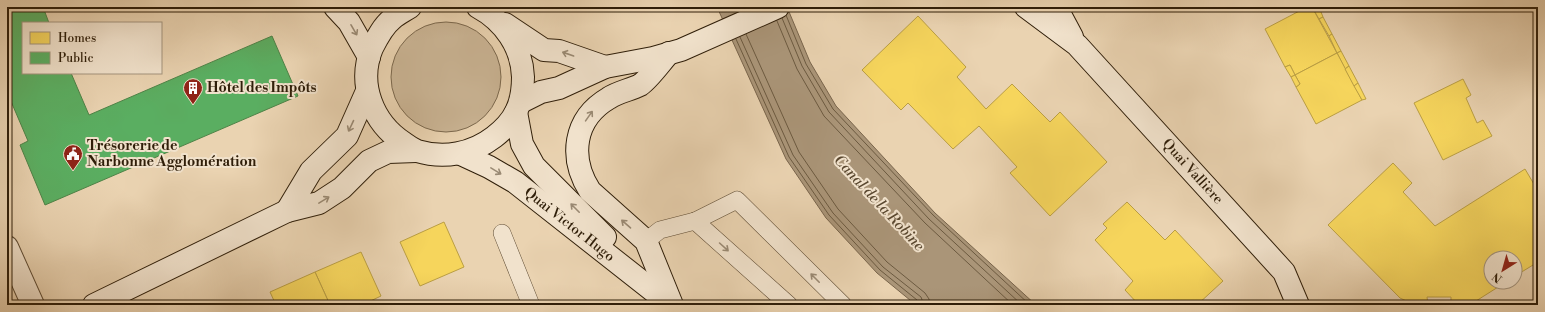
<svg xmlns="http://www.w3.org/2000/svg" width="1545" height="312" font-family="'Libre Bodoni',serif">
	<rect width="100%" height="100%" fill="#ead3b1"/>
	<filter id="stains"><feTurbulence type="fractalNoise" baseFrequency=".005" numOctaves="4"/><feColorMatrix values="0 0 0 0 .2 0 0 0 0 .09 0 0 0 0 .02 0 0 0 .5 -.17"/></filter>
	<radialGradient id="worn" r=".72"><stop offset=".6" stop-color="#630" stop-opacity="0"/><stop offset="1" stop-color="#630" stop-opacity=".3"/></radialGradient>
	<circle fill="#cab494" stroke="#7c694e" cx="446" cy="77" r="55"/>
	<path fill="#aa9578" stroke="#79654c" d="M717 7H787L810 62 836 106 935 213 1036 305H916L877 273 826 218 786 159Z"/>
	<g fill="#f6d55c" stroke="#ba9e43">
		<path d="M1307 7H1312L1337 53 1295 75 1290 65 1285 67 1265 29Z"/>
		<path d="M1312 7H1319L1323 17 1319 19Z"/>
		<path d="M918 16 966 67 957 77 986 109 1012 84 1050 122 1060 112 1107 162 1050 216 1010 173 1017 167 979 126 953 149 908 103 901 110 862 70Z"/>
		<path d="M1323 17 1332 34 1329 36 1319 19Z"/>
		<path d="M1332 34 1341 51 1337 53 1329 36Z"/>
		<path d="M1341 51 1349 66 1345 69 1337 53Z"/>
		<path d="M1337 53 1362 100 1316 124 1296 87 1300 84 1295 75Z"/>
		<path d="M1290 65 1295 75 1291 77 1285 67Z"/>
		<path d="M1349 66 1358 83 1354 86 1345 69Z"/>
		<path d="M1295 75 1300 84 1296 87 1291 77Z"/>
		<path d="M1463 79 1471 95 1466 98 1477 123 1483 120 1492 136 1443 160 1414 103Z"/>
		<path d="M1358 83 1366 99 1362 100 1354 86Z"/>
		<path d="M1393 163 1412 183 1403 192 1435 226 1525 169 1538 191V262L1515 276V258H1491V282H1506L1476 301 1466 305H1451V297H1427L1428 305H1415L1400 298 1328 225Z"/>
		<path d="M1127 202 1165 240 1175 230 1223 281 1197 305H1139L1125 290 1133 281 1095 240 1107 228 1103 224Z"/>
		<path d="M444 222 464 267 420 286 400 242Z"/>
		<path d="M361 252 381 296 362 305H330L315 272Z"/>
		<path d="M315 272 330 305H276L270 292Z"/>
	</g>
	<path fill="#5aae61" stroke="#4d8347" d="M7 7H43L49 23H23V73H71L89 115 272 36 298 96 45 205 20 145 28 141 7 92Z"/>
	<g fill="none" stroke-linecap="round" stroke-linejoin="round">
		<g stroke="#6c5a40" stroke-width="1">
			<path d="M786 15 806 64 833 109 933 215 1030 305"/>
			<path d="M782 18 802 66 829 112 929 219 1022 305"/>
			<path d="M777 21 797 69 824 116 925 223 1013 305"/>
			<path d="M746 34 799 152 838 209 887 262 925 293 929 299 930 305"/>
			<path d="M740 37 793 155 833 213 883 267 921 297 924 305"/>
			<path d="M736 39 789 157 829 215 880 270 917 300 918 305"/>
		</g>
		<g stroke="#5e4b33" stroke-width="18">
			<g id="lane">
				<path d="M695 221 789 305"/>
				<path d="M502 233 531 305"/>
				<path d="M646 241 660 230 695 221 737 200 843 305"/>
			</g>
		</g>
		<g stroke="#5e4b33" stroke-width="24">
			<path id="street" d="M7 247 33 305"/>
		</g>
		<g stroke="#2f1e09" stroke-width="24">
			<g id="secondary">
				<path d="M335 7 349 22 369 57"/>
				<path d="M410 7C404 11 397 14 392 19 383 26 377 38 372 48 357 84 373 123 404 143 408 146 413 149 417 151 444 159 472 154 494 137 515 121 523 104 523 77 522 47 504 21 478 7"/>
				<path id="s1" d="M1026 7 1077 45 1284 272 1298 305"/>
				<path d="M1056 7 1072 37"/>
				<path d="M505 24 544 50 559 51 605 67"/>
				<path d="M669 53C661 62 649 79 640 85 630 90 618 92 609 98 573 119 569 158 590 191L646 241 672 305"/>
				<path d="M521 102 541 92 559 88 605 67 653 58 681 50 778 7"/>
				<path d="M516 112 522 144 534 166 605 237"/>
				<path id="s2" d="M461 154 489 167 515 182 670 304"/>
				<path d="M287 211 311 171 347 136 367 91"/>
				<path d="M94 305 287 211 319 203 342 188 369 161 388 152 416 151"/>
			</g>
		</g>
		<use href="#lane" stroke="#f1e2cc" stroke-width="17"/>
		<use href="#street" stroke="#f1e2cc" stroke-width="22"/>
		<use href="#secondary" stroke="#f1e2cc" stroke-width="22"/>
	</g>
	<defs><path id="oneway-shaft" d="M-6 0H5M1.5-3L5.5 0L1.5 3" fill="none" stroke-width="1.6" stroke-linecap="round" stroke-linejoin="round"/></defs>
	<g stroke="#9a8a74">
		<use href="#oneway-shaft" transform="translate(354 30) rotate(60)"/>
		<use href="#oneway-shaft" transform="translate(568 54) rotate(-161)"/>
		<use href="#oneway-shaft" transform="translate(589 116) rotate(-55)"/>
		<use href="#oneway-shaft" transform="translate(351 126) rotate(115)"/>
		<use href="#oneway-shaft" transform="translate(496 171) rotate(31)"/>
		<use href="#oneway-shaft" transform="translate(324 200) rotate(-31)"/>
		<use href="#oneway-shaft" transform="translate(575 208) rotate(-135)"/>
		<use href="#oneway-shaft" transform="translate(626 224) rotate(-139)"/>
		<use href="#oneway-shaft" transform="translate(724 247) rotate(42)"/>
		<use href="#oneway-shaft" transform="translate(815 278) rotate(-135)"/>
	</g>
	<defs>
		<g id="building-pin" transform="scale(1)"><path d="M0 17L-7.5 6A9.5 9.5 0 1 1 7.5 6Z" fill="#8f2418" stroke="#f1e2cc"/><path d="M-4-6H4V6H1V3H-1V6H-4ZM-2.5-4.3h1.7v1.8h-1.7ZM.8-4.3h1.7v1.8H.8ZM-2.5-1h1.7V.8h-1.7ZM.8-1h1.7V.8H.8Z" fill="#fff"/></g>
		<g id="civic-pin" transform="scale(1)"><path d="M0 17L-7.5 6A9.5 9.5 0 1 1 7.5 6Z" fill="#8f2418" stroke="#f1e2cc"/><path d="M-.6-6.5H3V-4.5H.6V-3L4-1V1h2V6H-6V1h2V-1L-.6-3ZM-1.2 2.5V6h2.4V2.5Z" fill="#fff"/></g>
	</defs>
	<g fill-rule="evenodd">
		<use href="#building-pin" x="193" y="88"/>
		<use href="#civic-pin" x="73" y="154"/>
	</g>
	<g text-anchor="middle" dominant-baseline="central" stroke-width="4" stroke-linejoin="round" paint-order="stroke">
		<g font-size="14" font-weight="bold" fill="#2f1e09" stroke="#f1e2cc" text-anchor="start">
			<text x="207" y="88">Hôtel des Impôts</text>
			<text x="87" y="146">Trésorerie de<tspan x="87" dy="16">Narbonne Agglomération</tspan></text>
		</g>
		<g font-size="14" fill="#2f1e09" stroke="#f1e2cc">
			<text stroke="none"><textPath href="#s1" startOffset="235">Quai Vallière</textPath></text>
			<text stroke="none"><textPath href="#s2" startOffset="130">Quai Victor Hugo</textPath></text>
		</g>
		<g font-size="15" font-style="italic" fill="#5a4830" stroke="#f1e2cc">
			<text transform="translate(879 203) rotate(47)">Canal de la Robine</text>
		</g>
	</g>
	<rect width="1545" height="312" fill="none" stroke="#ead3b1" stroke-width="24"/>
	<rect x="8" y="8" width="1529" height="296" fill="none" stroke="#2f1e09" stroke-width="2"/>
	<rect x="12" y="12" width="1521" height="288" fill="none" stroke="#2f1e09"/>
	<rect x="22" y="22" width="140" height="52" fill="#f1e2cc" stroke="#a3947e"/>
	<rect x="30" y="32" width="20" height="12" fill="#f6d55c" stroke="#a3947e"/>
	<text x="58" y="42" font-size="12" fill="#2f1e09">Homes</text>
	<rect x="30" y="52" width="20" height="12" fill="#5aae61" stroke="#a3947e"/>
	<text x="58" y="62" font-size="12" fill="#2f1e09">Public</text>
	<g transform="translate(1503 270) rotate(217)"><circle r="19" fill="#f1e2cc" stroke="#a3947e"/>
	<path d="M0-3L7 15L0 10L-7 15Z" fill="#8f2418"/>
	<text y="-6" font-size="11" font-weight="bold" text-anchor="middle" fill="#2f1e09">N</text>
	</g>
	<rect width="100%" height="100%" filter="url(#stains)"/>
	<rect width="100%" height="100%" fill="url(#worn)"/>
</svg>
